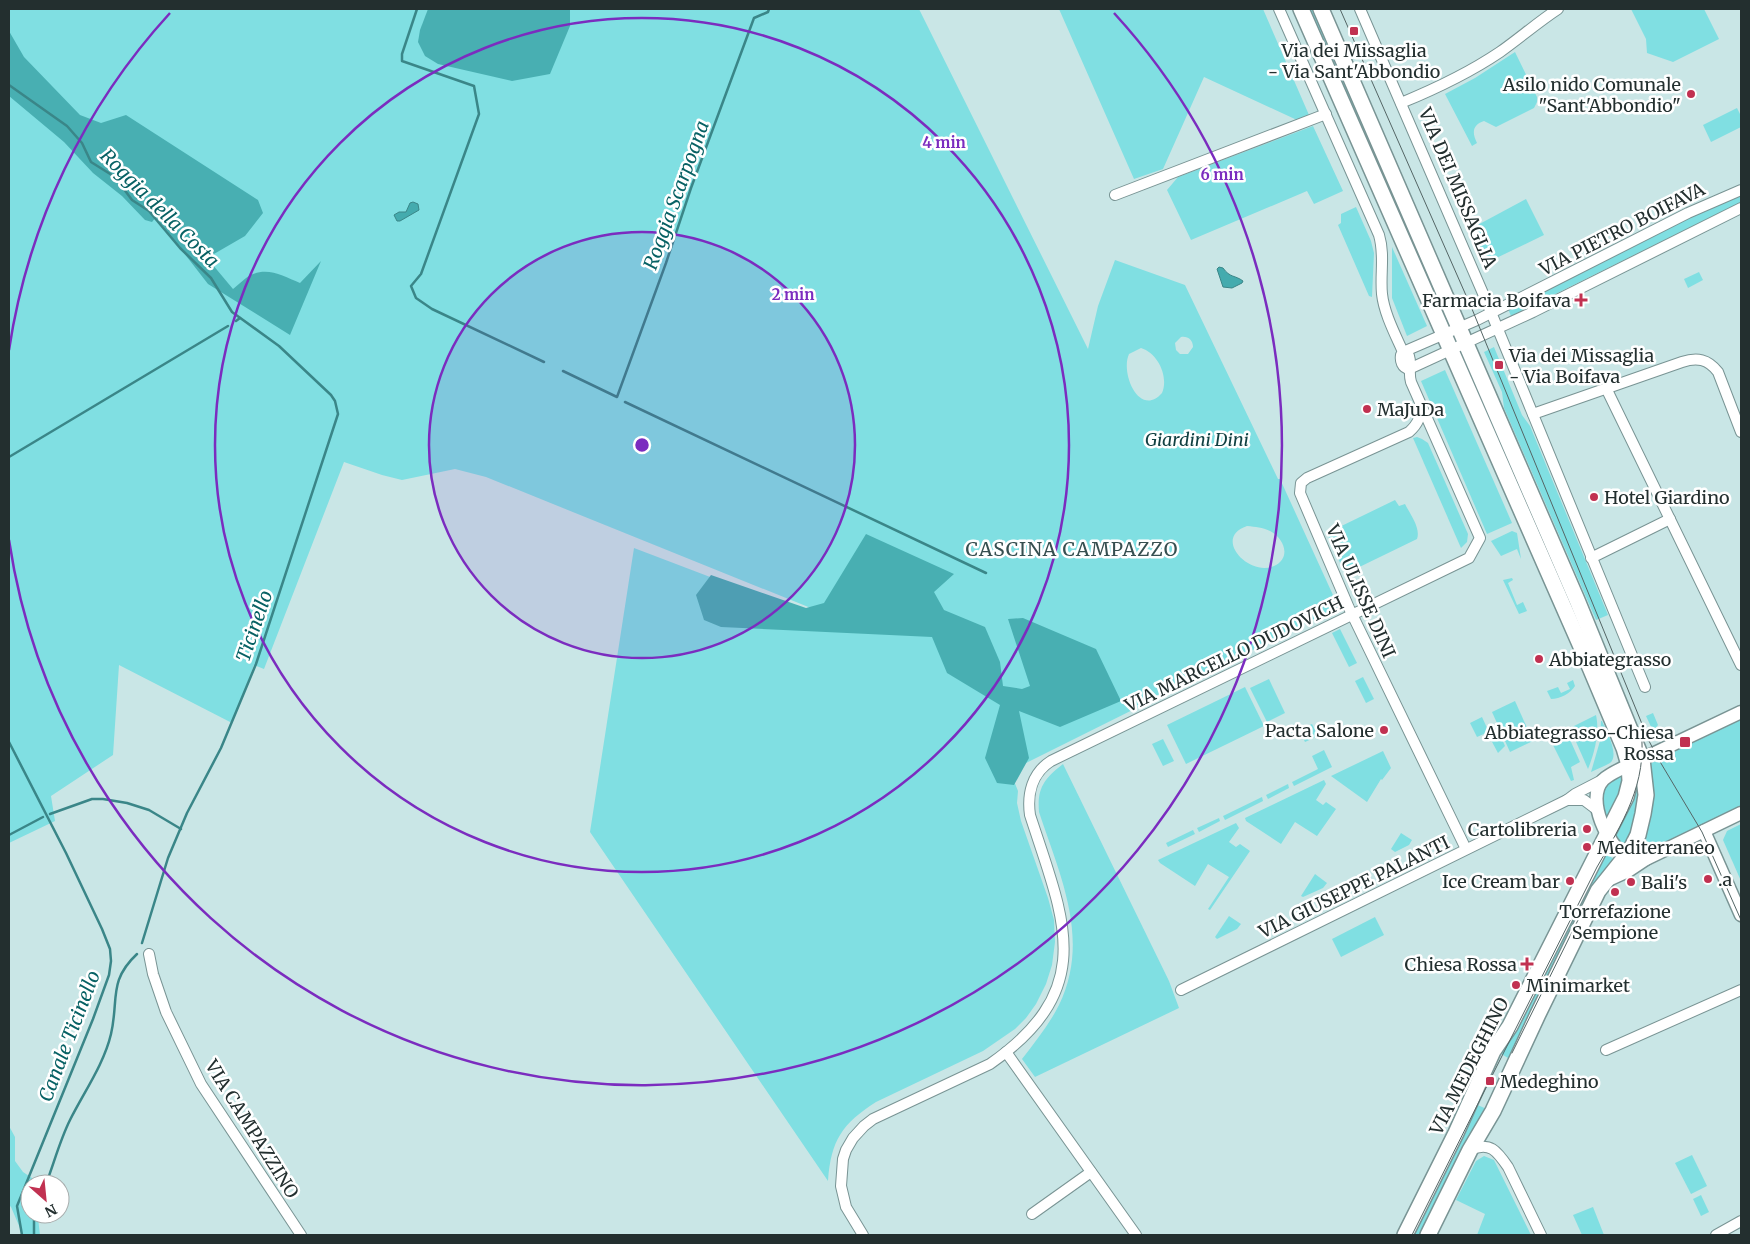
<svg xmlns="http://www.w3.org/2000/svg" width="1750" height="1244" font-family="Merriweather,serif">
	<rect width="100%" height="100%" fill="#c9e6e6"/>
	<g fill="#80dfe2" fill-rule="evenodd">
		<path d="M9 9H919L1088 349 1098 306 1115 260 1185 285 1278 479H1280L1338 606 1337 608 1010 771 1018 791 1017 803 1021 821 1048 898 1054 920 1055 942 1052 965 1046 984 1036 1004 1026 1018 1015 1029 983 1051 876 1102C842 1124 831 1140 828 1181L590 832 634 548 784 605 843 621 486 477 455 469 402 480 382 475 344 462 264 669 254 665 232 723 119 665 113 755 51 796 55 821 9 843ZM1181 337C1188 336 1193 340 1193 347L1188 354H1180L1176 350 1175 343ZM1141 348C1158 353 1169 377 1162 393 1140 418 1120 374 1129 354ZM1247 526C1256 527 1262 527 1270 531 1284 538 1292 558 1274 566 1249 577 1212 538 1247 526Z"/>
		<path d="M1059 9H1263L1309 115 1297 120 1204 77 1163 169 1134 179Z"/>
		<path d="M1307 9H1313L1408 225 1403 227Z"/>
		<path d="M1631 9H1704L1719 39 1673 62 1647 53 1646 39Z"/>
		<path d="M1515 52 1537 97V102L1534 108 1496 127 1484 121C1472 125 1472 133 1477 143L1472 146 1445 94 1475 78Z"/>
		<path d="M1737 108 1741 116V127L1711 142 1703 125Z"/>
		<path d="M1313 126 1343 191 1314 204 1307 191 1191 240 1167 190 1178 177Z"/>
		<path d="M1741 196V202L1511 316 1508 309 1708 209Z"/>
		<path d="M1526 199 1544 235 1486 263 1472 228Z"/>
		<path d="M1356 207 1371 241 1374 253 1372 297 1369 296 1338 225 1341 223V214Z"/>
		<path d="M1392 247 1427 326 1407 336 1392 298Z"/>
		<path d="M1699 272 1703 280 1688 288 1684 279Z"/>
		<path d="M1494 347 1522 415 1530 426 1608 615 1596 620 1504 408 1502 392 1484 352Z"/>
		<path d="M1445 370 1512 523 1487 534 1421 381Z"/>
		<path d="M1417 437 1422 439 1428 443 1468 534 1467 542 1461 548 1413 438Z"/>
		<path d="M1395 500 1399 506 1405 504C1410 514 1421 528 1417 539L1345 574 1327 533Z"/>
		<path d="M1512 531 1517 533 1521 559 1517 549 1501 556 1491 541Z"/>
		<path d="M1512 578 1513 580 1508 583 1517 605 1523 602 1527 611 1519 614 1503 580Z"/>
		<path d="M1340 629 1357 663 1349 667 1332 633Z"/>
		<path d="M1363 677 1374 699 1366 703 1355 681Z"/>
		<path d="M1269 679 1285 713 1267 722 1250 688Z"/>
		<path d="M1573 680 1575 686C1571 693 1560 699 1551 699L1547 691 1558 687 1561 693 1570 689 1567 683Z"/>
		<path d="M1245 687 1264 726 1186 764 1167 725Z"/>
		<path d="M1515 701 1533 741 1510 752 1492 712Z"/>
		<path d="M1653 713 1658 725 1653 731 1646 716Z"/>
		<path d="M1596 715C1600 733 1594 754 1588 769L1570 728Z"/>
		<path d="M1482 717 1488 730 1486 733 1477 737 1470 723Z"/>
		<path d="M1741 719V809L1649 853 1634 854 1649 761 1690 740 1692 743Z"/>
		<path d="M1601 721H1602C1606 730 1620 755 1610 763 1605 766 1597 769 1591 772L1600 741Z"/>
		<path d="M1312 724 1318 736 1305 742 1299 730Z"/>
		<path d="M1498 730 1505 746 1498 753 1491 740 1493 734Z"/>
		<path d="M1567 733 1580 762 1571 767 1574 780 1571 781 1551 741Z"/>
		<path d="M1163 739 1174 761 1163 766 1152 744Z"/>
		<path d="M1324 750 1332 767 1294 786 1292 782 1318 769 1312 756Z"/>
		<path d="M1383 751 1391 768 1382 780 1381 779 1367 802 1331 776Z"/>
		<path d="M1063 764 1169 981 1179 1008 1035 1077 1022 1059C1035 1042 1049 1025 1059 1005 1091 939 1060 876 1039 812 1037 788 1044 779 1063 764Z"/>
		<path d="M1637 767 1640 807 1627 846 1623 847 1613 834Z"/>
		<path d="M1623 773 1625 783 1607 821C1597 797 1600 785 1623 773Z"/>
		<path d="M1324 780 1326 784 1316 800 1323 805 1326 802 1336 809 1317 836 1295 822 1281 844 1246 821 1245 818Z"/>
		<path d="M1288 784 1289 788 1268 799 1266 795Z"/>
		<path d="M1262 797 1263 801 1225 820 1223 816Z"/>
		<path d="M1219 818 1220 821 1199 832 1197 828Z"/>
		<path d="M1236 823 1239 828 1229 842 1236 847 1240 844 1250 851 1210 910 1208 909 1229 877 1208 864 1195 886 1160 863 1158 860Z"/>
		<path d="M1741 824V881L1723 840 1727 831Z"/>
		<path d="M1193 830 1195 834 1168 847 1166 843Z"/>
		<path d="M1401 833 1412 840 1409 845 1395 852 1391 849Z"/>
		<path d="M1603 849 1616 862 1513 1061 1498 1052Z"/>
		<path d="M1315 874 1327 883 1323 888 1303 897 1301 896Z"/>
		<path d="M1229 916 1241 924 1237 929 1217 939 1215 937Z"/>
		<path d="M1375 917 1384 935 1341 957 1332 939Z"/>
		<path d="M1473 1103 1489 1110 1423 1235H1409Z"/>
		<path d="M9 1126 15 1137V1161L23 1172 41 1184H30V1214H40L38 1218 40 1235H23L11 1207 9 1205Z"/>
		<path d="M1692 1155 1707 1186 1691 1194 1675 1163Z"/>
		<path d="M1484 1156 1494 1160 1531 1235H1516L1514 1234 1510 1235H1477L1485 1214 1456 1200 1476 1161Z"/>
		<path d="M1701 1195 1709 1212 1701 1216 1693 1199Z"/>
		<path d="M1593 1207 1604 1235H1582L1573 1215Z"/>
	</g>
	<g fill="#48afb2">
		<path d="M428 9H570V26L550 74 512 81 438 64 425 56 418 42 420 30Z"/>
		<path d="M9 31 24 57 80 115 101 123 126 115 258 200 263 213 245 236 207 258 233 289C238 285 244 279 249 276 267 266 283 276 300 283L321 261 290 335 208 284 156 217 152 222 145 220 122 196 93 173 64 142 9 96Z"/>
		<path d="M866 534 954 574 934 592 944 610 985 627 1000 662 1003 686 1022 689 1030 686 1008 619 1023 618 1096 649 1121 701 1060 727 1019 711 1029 758 1014 785 997 783 985 758 1000 705 947 673 932 637 721 627 704 620 696 595 711 575 806 608 824 603Z"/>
	</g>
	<g fill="#44abae" stroke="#3a8688">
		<path d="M413 202 418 204 419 210 400 221H397L394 215 399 212H406L410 203Z"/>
		<path d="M1219 267 1223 268C1230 278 1235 275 1243 281L1242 283 1232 288 1223 287 1217 269Z"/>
	</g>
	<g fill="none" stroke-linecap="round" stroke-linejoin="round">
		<g stroke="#3a8688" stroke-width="2.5">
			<path d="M417 9 402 54V61L474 86 479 114 421 274 411 286 416 298 432 309 544 362"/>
			<path d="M9 85 67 126 82 143 91 162 115 177 132 200 149 211 180 248 211 278 232 312 279 346 331 395 335 401 338 414 256 664 221 748 187 813 168 858 142 943"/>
			<path d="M236 321 240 318"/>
			<path d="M563 371 617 397 666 263 691 188 754 18 768 12 769 9"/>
			<path d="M625 402 986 573"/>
			<path d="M9 457 228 326"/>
			<path d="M9 742 66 853 102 929 110 949 111 961 109 975 93 1019 17 1206 22 1235"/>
			<path d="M50 814 92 799H103L127 803 149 810 181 829"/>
			<path d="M9 835 43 817"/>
			<path d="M46 1184C54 1163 60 1140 70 1120 84 1092 104 1064 111 1034 119 1000 108 981 137 954"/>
			<path d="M34 1235V1214"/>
		</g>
		<g stroke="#799494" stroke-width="12">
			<g id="minor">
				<path d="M1360 9 1488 305 1645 687"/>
				<path d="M1401 103C1435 89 1469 73 1500 52 1520 38 1538 22 1558 9"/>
				<path d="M1115 195 1326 114"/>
				<path d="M1409 369C1402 368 1400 361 1401 355L1403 352 1477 320 1688 213 1741 190"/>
				<path d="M1409 369 1533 312 1741 208"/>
				<path d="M1606 388 1741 665"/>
				<path d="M1420 405C1421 417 1418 424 1409 432L1307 478 1301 483 1300 493 1349 608 1466 849"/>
				<path d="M1533 414 1682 362C1697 357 1708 359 1718 372L1741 432"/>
				<path d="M1591 558 1670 519"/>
				<path d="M1567 800H1584L1596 809"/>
				<path d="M149 954 153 974 166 1012 201 1084 301 1235"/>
				<path d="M1181 990 1567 800 1575 794 1604 779"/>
				<path d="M1606 1050 1741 990"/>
				<path d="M1006 1052 1136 1235"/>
				<path d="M1470 1150C1490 1141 1497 1151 1508 1167L1541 1235"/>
				<path d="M1032 1214 1091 1172"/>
				<path d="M863 1235 846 1207 841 1186 843 1159 846 1150 853 1138 864 1126 873 1119 990 1064C1099 988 1064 920 1030 815 1027 794 1032 773 1051 761L1469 558 1480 538 1411 382C1408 372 1412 365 1409 356L1403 352C1395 334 1384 313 1382 294 1380 274 1385 255 1379 235L1279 9"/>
				<path d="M1716 1235 1741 1221"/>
			</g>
		</g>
		<g stroke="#799494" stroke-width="15">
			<g id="tertiary">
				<path d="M1704 831 1741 915"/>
				<path d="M1646 859C1639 859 1633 860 1627 857 1608 846 1585 799 1603 780 1611 772 1630 765 1640 760 1674 744 1708 728 1741 712"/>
				<path d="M1606 881 1628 871 1646 859 1741 813"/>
			</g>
		</g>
		<g stroke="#799494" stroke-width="18">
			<g id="secondary">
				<path d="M1301 9 1586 658 1624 748 1629 765 1630 781 1626 797 1510 1026 1493 1051 1456 1133 1405 1235"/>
				<path d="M1321 9 1577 600 1642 759 1646 795 1643 814 1638 835 1630 851 1598 891 1538 1014 1493 1111 1470 1150 1428 1235"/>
			</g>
		</g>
		<use href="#minor" stroke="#fff" stroke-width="10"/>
		<use href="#tertiary" stroke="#fff" stroke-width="12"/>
		<use href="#secondary" stroke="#fff" stroke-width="15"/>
		<g stroke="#546565" stroke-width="1">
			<path d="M1340 9 1472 309 1649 741 1659 760 1702 832 1741 920"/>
			<path d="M1512 1053 1583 910"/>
			<path d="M1412 1235 1597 867C1622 824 1648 783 1641 730"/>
		</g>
	</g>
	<circle cx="642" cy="445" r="213" fill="#7b2cbf" fill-opacity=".12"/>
	<g fill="none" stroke="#7b2cbf" stroke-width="2.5">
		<circle cx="642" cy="445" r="213"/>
		<circle cx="642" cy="445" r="427"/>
		<path d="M9 350A640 640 0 0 1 170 13M1114 13A640 640 0 1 1 9 540"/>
	</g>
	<g fill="#c13151" stroke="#fff" stroke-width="2">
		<rect x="1349" y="26" width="10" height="10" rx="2.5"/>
		<circle cx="1691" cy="94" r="5"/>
		<path d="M1578.5 292.5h5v5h5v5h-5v5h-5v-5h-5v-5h5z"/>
		<rect x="1494" y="360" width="10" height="10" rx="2.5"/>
		<circle cx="1367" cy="409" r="5"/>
		<circle cx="1594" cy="497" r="5"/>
		<circle cx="1539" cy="659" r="5"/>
		<circle cx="1384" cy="730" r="5"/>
		<rect x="1679" y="736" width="12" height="12" rx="2.5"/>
		<circle cx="1587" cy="829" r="5"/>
		<circle cx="1587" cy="847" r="5"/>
		<circle cx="1708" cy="879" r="5"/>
		<circle cx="1570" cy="881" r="5"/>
		<circle cx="1631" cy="882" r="5"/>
		<circle cx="1615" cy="892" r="5"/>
		<path d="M1524.5 956.5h5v5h5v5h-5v5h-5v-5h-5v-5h5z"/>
		<circle cx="1516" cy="985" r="5"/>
		<rect x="1485" y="1076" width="10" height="10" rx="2.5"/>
	</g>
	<g text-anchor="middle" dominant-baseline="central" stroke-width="5" stroke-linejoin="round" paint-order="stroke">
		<g font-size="18" fill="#232f2f" stroke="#fff" text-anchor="start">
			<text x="1354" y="50" text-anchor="middle">Via dei Missaglia<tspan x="1354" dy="21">- Via Sant'Abbondio</tspan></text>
			<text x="1681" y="84" text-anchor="end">Asilo nido Comunale<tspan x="1681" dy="21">"Sant'Abbondio"</tspan></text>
			<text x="1571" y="300" text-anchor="end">Farmacia Boifava</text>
			<text x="1509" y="355">Via dei Missaglia<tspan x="1509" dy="21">- Via Boifava</tspan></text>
			<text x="1377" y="409">MaJuDa</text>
			<text x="1604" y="497">Hotel Giardino</text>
			<text x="1549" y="659">Abbiategrasso</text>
			<text x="1374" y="730" text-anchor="end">Pacta Salone</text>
			<text x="1674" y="732" text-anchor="end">Abbiategrasso-Chiesa<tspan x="1674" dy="21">Rossa</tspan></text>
			<text x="1577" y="829" text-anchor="end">Cartolibreria</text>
			<text x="1597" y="847">Mediterraneo</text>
			<text x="1718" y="879">.a</text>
			<text x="1560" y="881" text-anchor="end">Ice Cream bar</text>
			<text x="1641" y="882">Bali's</text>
			<text x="1615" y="911" text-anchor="middle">Torrefazione<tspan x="1615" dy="21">Sempione</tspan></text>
			<text x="1517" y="964" text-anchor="end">Chiesa Rossa</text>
			<text x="1526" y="985">Minimarket</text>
			<text x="1500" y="1081">Medeghino</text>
		</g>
		<g font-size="18" fill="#232f2f" stroke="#fff">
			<text transform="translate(1458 188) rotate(67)">VIA DEI MISSAGLIA</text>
			<text transform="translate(1622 229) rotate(-27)">VIA PIETRO BOIFAVA</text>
			<text transform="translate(1361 591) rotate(66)">VIA ULISSE DINI</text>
			<text transform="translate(1234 654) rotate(-26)">VIA MARCELLO DUDOVICH</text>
			<text transform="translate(1354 887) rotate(-26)">VIA GIUSEPPE PALANTI</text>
			<text transform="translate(1469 1066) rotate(-63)">VIA MEDEGHINO</text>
			<text transform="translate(252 1129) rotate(58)">VIA CAMPAZZINO</text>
		</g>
		<g font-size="18" font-style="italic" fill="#114042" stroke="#fff">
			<text x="1197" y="439">Giardini Dini</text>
		</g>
		<g font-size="19" font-style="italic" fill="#076164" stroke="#fff">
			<text transform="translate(676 195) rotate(-70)">Roggia Scarpogna</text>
			<text transform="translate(160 208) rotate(45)">Roggia della Costa</text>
			<text transform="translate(254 626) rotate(-71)">Ticinello</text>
			<text transform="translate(69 1036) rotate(-69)">Canale Ticinello</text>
		</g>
		<g font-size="19" letter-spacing="1" fill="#364f50" stroke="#fff">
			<text x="1072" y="549">CASCINA CAMPAZZO</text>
		</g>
	</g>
	<circle cx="642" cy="445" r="8" fill="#7b2cbf" stroke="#fff" stroke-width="2.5"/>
	<g font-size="15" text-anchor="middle" font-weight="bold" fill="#7b2cbf" stroke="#fff" stroke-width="5" stroke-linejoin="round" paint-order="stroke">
		<text x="944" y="148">4 min</text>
		<text x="1222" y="180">6 min</text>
		<text x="793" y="300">2 min</text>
	</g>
	<rect width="1750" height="1244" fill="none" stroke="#232f2f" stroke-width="20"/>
	<g transform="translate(45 1199) rotate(153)"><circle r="24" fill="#ffffff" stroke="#a7acac"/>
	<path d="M0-4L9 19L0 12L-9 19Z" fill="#c13151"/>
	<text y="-8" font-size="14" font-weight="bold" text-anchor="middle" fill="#232f2f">N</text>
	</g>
</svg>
